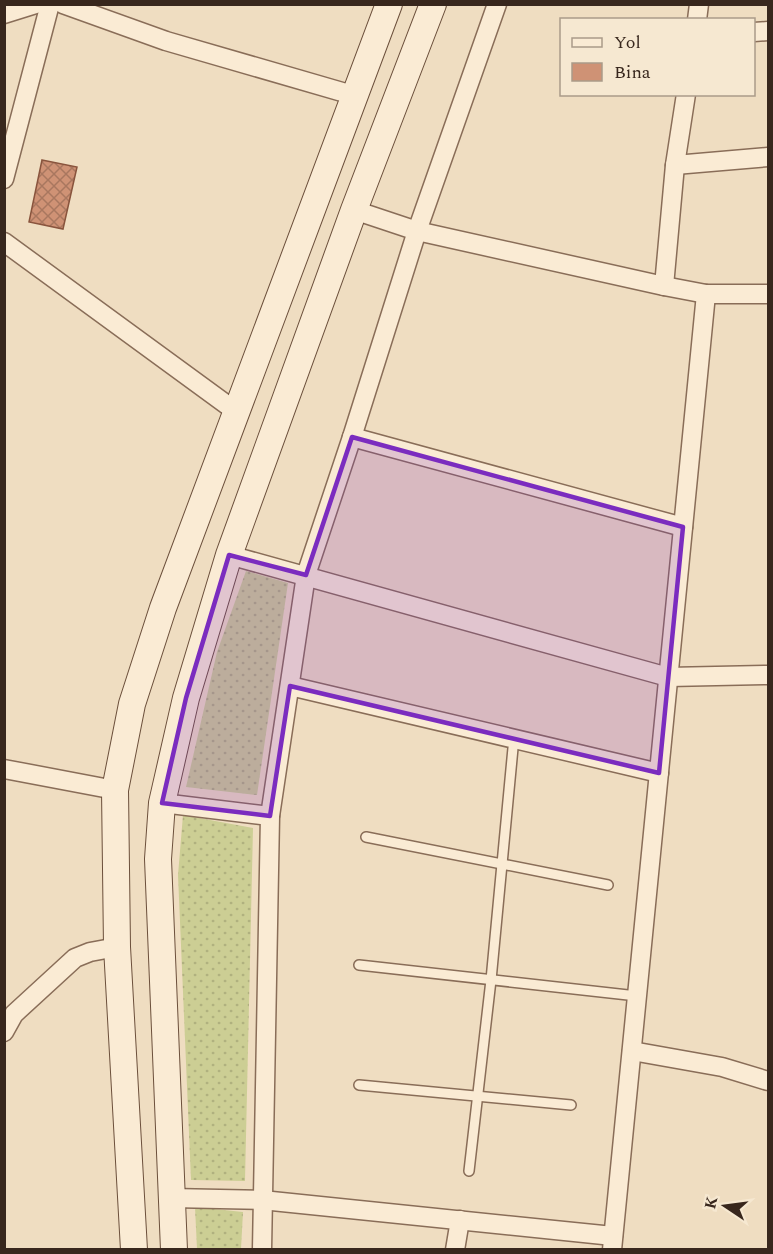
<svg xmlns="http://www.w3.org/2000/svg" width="773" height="1254" font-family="Spectral,serif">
	<defs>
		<pattern id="grass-dots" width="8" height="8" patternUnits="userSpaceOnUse" patternTransform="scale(1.5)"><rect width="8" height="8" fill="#ccce94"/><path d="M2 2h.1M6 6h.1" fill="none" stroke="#b0b17f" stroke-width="1.8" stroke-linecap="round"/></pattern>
		<pattern id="building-cross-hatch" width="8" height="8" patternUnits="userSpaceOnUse" patternTransform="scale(1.5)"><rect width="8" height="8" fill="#cf9275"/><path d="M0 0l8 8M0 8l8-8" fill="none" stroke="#a9775f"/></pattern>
	</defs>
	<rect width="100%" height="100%" fill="#efddc1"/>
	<g fill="url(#grass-dots)">
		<path d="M246 571 288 583 257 795 186 787 217 652Z"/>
		<path d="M183 815 253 828 245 1181 191 1180 178 875Z"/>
		<path d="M195 1207 243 1212 241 1249H197Z"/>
	</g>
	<path fill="url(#building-cross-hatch)" stroke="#89543d" stroke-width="1.5" d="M42 160 77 167 63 229 29 222Z"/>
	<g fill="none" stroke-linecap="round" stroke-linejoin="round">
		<g stroke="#896d58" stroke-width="12">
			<g id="lane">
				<path d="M366 837 608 885"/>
				<path d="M359 965 637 996"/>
				<path d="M359 1085 571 1105"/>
				<path d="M469 1171 491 980 513 748"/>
			</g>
		</g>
		<g stroke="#896d58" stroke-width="21">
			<g id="street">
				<path d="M63 4 166 41 356 96"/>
				<path d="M4 14 36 4"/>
				<path d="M697 20 699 4"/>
				<path d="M754 32 768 31"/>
				<path d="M675 165 768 157"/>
				<path d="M4 179 50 4"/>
				<path d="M354 210 417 231 664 286 706 294H768"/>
				<path d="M4 242 238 413"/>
				<path d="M664 286 675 165 686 94"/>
				<path d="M352 437 683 527"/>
				<path d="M229 555 668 677 768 675"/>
				<path d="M290 686 659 773"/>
				<path d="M4 769 115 790"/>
				<path d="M162 803 270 816"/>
				<path d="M4 1032 14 1014 75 958 90 952 117 947"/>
				<path d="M632 1051 722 1067 768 1081"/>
				<path d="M171 1198 262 1200 613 1236"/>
				<path d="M262 1250 270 816 306 575 352 437 417 231 497 4"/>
				<path d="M455 1250 460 1220"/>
				<path d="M612 1250 706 294"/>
			</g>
		</g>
		<g stroke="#6b4f3b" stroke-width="28">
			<g id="secondary">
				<path d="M134 1250 117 947 115 790 132 704 163 608 389 4"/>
				<path d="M174 1250 158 859 162 803 186 698 229 555 354 210 433 4"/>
			</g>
		</g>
		<use href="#lane" stroke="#faebd4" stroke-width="9"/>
		<use href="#street" stroke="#faebd4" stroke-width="18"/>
		<use href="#secondary" stroke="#faebd4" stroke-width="26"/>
	</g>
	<path fill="#7b2cbf" fill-opacity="0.2" stroke="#7b2cbf" stroke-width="4.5" stroke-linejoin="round" d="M352 437 683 527 659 773 290 686 270 816 162 803 186 698 229 555 306 575Z"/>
	<rect width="773" height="1254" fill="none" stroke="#38271d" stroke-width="12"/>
	<rect x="560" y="18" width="195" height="78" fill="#f6e8d1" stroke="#aa9b89" stroke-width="1.5"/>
	<rect x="572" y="38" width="30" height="9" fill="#faebd4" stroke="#aa9b89" stroke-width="1.5"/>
	<text x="614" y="48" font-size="18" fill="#38271d">Yol</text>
	<rect x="572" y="63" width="30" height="18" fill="#cf9275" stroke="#aa9b89" stroke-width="1.5"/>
	<text x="614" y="78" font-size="18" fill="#38271d">Bina</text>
	<g transform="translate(725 1206) rotate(283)" stroke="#f6e8d1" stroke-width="4.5" paint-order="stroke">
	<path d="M0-4.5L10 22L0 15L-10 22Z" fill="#38271d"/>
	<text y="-9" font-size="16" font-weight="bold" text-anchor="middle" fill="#38271d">K</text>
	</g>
</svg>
